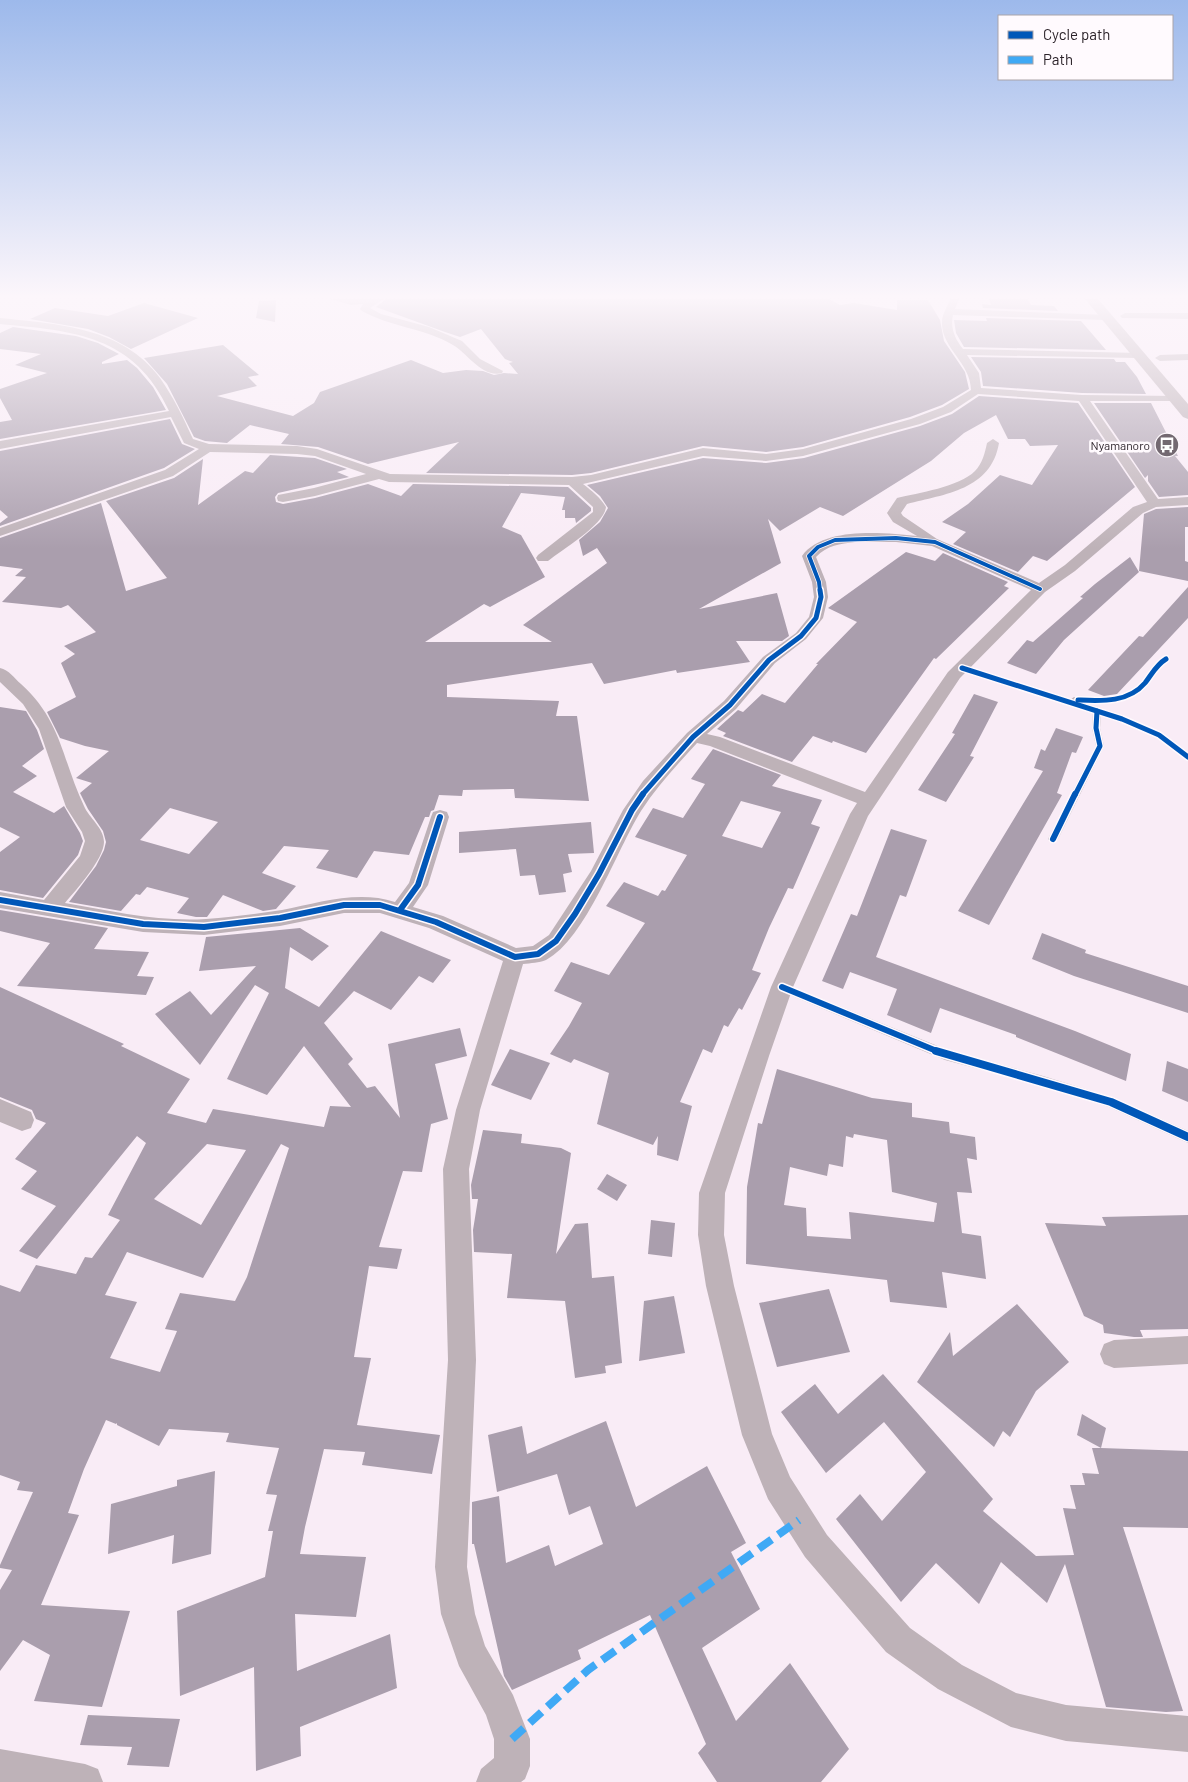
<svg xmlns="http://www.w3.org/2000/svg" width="1188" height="1782" font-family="Barlow,sans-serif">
	<rect width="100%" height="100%" fill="#f9ecf6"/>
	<g fill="#aa9ead" fill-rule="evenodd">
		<path d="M386 299H829L840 305 854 303 897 310V300H928L940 320 944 341 965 372 969 389 942 405 910 417 803 447 766 452 703 446 591 473 572 475 426 473 459 442 368 464 318 447 281 444 289 434 250 425 227 443 205 441 194 437 167 384 144 358 223 345 259 375 248 377 257 386 217 396 293 416 314 403 320 392 411 360 443 373 466 370 483 371 494 375 504 373 518 374 509 363 513 362 505 359 481 329 460 337 445 332 376 307Z"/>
		<path d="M989 299H1028L1031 305 1054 306 1058 311 983 308 982 304 991 305Z"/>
		<path d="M276 300 275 322 256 318 259 301Z"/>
		<path d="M144 303 198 318 131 349 109 337 88 329 30 319 55 308 108 316Z"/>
		<path d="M986 318 1081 321 1106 350 964 347 956 333 954 320 987 321Z"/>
		<path d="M13 327 76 336 98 343 119 354 102 362V364L127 360 137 368 153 387 166 410 0 439V422L12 420 0 398V389L47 373 15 365 41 354 0 349V333Z"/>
		<path d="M971 357 1114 359 1116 362H1125L1137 377 1146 394 1082 393 983 386 981 372Z"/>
		<path d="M979 396 1078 403 1135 487 1047 561 1033 556 1018 572 953 544 966 532 942 522 968 504 1000 475 1032 485 1058 445 1030 446 1025 439H1008L996 415 964 433 931 461 843 516 820 507 780 531 768 519 781 563 699 609 777 593 789 636 782 641H736L750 662 677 673 676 670 604 684 592 663 447 685V697L559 701 556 716H577L589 801 515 798 514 789 463 790 462 796 439 795 434 810 431 811 429 817H425L409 855 374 851 357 878 316 868 329 850 284 846 262 873 296 886 276 909 263 911 223 895 207 917H196L177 913 189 898 147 887 140 895 136 894 121 911 69 902 96 866 104 850 106 842 103 831 88 809 80 793 92 783 76 778 109 751 85 746 60 738 47 712 76 697 61 663 75 654 64 646 96 632 68 605 61 608 2 602 26 577 15 576 23 569 0 566V538L101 503 126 591 167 578 106 501 174 478 203 459 198 505 245 471 253 473 270 455 315 458 347 469 337 472 349 477 278 493 275 497 276 502 283 504 315 498 368 484 401 496 413 484 568 487 591 508V511L576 523 575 518H565V510H562L565 497 521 493 502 527 521 535 545 577 490 607 484 604 425 642H552L523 625 607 563 597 548 583 556 579 540 600 522 608 508 600 496 587 485 703 458 766 463 804 458 920 426 952 414ZM170 808 218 822 189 854 140 840Z"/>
		<path d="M1094 403H1151L1178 456H1175L1188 472V495L1159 497 1148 481V475L1145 478Z"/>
		<path d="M170 419 182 444 195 449 164 468 0 526V523L8 517 0 510V451Z"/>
		<path d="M1188 507V527H1185V561L1188 562V581L1139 571 1144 514 1156 509Z"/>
		<path d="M906 552 935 561 943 553 1008 582 1004 586 1009 588 936 659 934 658 866 753 833 741 832 743 813 736 792 762 723 736 726 733 717 729 738 710 743 712 762 694 785 703 818 664H816L857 622 828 608Z"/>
		<path d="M1130 557 1139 572 1064 640 1036 674 1007 663 1027 640 1033 642 1083 598 1080 597 1095 584Z"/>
		<path d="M1188 587V618L1117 694 1104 696 1088 690 1139 636 1143 637Z"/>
		<path d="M974 694 998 702 970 756 974 757 946 802 918 790 955 734 952 733Z"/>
		<path d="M0 707 26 711 37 730 44 749 22 766 37 776 13 792 54 813 64 806 80 833 83 841 78 855 43 898 0 890V852L20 837 0 827Z"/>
		<path d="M1056 728 1083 737 1076 753 1072 752 1057 793 1062 795 989 925 958 911 1043 771 1034 768 1041 749 1045 751Z"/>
		<path d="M713 749 781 775 772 786 822 800 811 824 820 827 793 889 788 888 769 928 752 970 761 973 742 1010 739 1008 728 1027 724 1025 712 1053 703 1049 680 1102 692 1106 678 1161 657 1155 658 1136 653 1145 597 1124 609 1073 574 1059 571 1063 550 1054 569 1026 582 1003 554 991 571 962 609 975 645 923 606 906 624 882 658 896 662 890 665 891 687 855 635 837 653 808 683 818 705 784 691 779ZM741 801 781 812 762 848 722 836Z"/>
		<path d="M591 822 594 853 568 854 572 872 563 874 566 892 539 895 535 875 520 876 516 849 459 853V832Z"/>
		<path d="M891 829 927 840 906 897 900 895 876 957 1075 1031 1131 1054 1126 1081 1016 1037V1035L940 1008 931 1033 887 1015 897 989 850 972 843 989 822 981 851 914 857 916Z"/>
		<path d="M0 910 108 928 94 949 149 952 137 976 154 977 146 995 17 986 50 943 0 931Z"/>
		<path d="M300 928 329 946 312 961 290 947 285 988 319 1007 381 931 451 960 433 983 419 976 391 1010 354 991 324 1023 353 1059 348 1064 367 1088 375 1086 400 1118 388 1044 460 1028 467 1056 435 1064 448 1119 431 1124 422 1172 403 1171 379 1247 402 1249 397 1269 369 1266 354 1357 371 1358 357 1425 440 1435 432 1474 362 1465 365 1452 324 1449 305 1527 300 1554 366 1557 356 1617 295 1614 297 1671 390 1634 397 1688 300 1727 301 1756 256 1771 254 1667 180 1696 177 1611 265 1577 273 1531H268L277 1495 266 1494 279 1448 226 1442 229 1433 169 1429 159 1446 117 1425V1423L116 1424 106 1420 84 1469 68 1513 79 1515 41 1605 130 1611 102 1707 34 1701 50 1655 23 1640 0 1671V1590L12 1570 0 1568V1565L33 1492 17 1490 20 1482 0 1475V1285L20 1292 36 1265 76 1274 85 1257 92 1258 120 1220 108 1215 146 1143 137 1136 37 1259 19 1251 56 1206 21 1189 37 1171 15 1159 46 1123 36 1119 32 1110 0 1097V987L124 1044 121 1046 190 1079 167 1113 206 1123 213 1109 324 1127 330 1106 351 1107 304 1046 267 1095 227 1079 269 993 255 985 200 1065 155 1014 190 991 211 1015 256 966 199 971 206 937ZM207 1144 246 1150 201 1225 154 1199ZM281 1144 289 1148 247 1277 235 1301 180 1293 165 1329 177 1331 160 1372 110 1358 137 1302 105 1295 127 1252 203 1278Z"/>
		<path d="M1042 933 1086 950 1085 953 1188 986V1013L1074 976 1032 959Z"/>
		<path d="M510 1049 550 1063 531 1100 491 1085Z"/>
		<path d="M1167 1061 1188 1069V1102L1162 1091Z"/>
		<path d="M777 1069 872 1098 912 1103V1117L949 1122 950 1133 975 1137 977 1160 967 1158 972 1193 957 1192 962 1233 981 1236 986 1279 942 1272 947 1308 890 1302 887 1280 746 1264 747 1187 758 1123 762 1124ZM854 1134 887 1140 892 1192 937 1203 934 1222 849 1212 851 1239 807 1236 806 1208 784 1205 790 1167 827 1176 829 1164 843 1167 846 1136 853 1138Z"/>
		<path d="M483 1130 522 1134 521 1143 561 1148 571 1153 556 1254 575 1224 588 1223 592 1278 614 1276 622 1363 605 1366 606 1373 575 1378 565 1301 507 1298 512 1254 474 1252 473 1230 478 1199H472L471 1185Z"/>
		<path d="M607 1174 627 1185 617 1201 597 1189Z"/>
		<path d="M1188 1215V1329L1140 1330 1143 1337H1134L1104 1333 1103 1325 1084 1316 1045 1223 1106 1226 1102 1217Z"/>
		<path d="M651 1220 675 1223 672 1257 648 1254Z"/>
		<path d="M829 1289 850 1352 777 1367 759 1303Z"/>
		<path d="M674 1296 685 1353 639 1361 644 1301Z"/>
		<path d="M1017 1304 1069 1362 1036 1391 1010 1437 1003 1431 994 1447 917 1382 950 1332 953 1356Z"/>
		<path d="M883 1374 993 1499 983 1511 1036 1556 1074 1555 1063 1508 1076 1509 1070 1485H1085L1082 1473 1099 1474 1092 1448H1101L1077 1435 1082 1414 1106 1428 1101 1448 1188 1451V1528L1123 1527 1183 1711 1166 1712 1106 1707 1065 1564 1047 1603 1001 1562 979 1604 936 1563 901 1602 836 1519 860 1494 882 1521 926 1472 884 1422 826 1473 781 1412 815 1384 838 1414Z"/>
		<path d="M606 1421 636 1507 707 1466 746 1543 731 1552 760 1609 702 1648 736 1721 790 1663 849 1749 821 1782H717L698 1753 706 1744 650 1615 578 1650 581 1659 512 1690 504 1676 474 1544H472V1502L499 1496 506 1563 549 1545 555 1566 603 1544 590 1506 569 1515 557 1474 497 1492 488 1435 522 1426 527 1454Z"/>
		<path d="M215 1471 211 1554 172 1564 174 1535 108 1554 111 1504 177 1486V1480Z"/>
		<path d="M88 1715 180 1719 169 1767 127 1765 132 1747 80 1745Z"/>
	</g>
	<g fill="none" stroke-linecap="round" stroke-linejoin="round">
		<g fill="#beb2b8" fill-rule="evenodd">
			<path d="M1163 657H1169L1170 659 1159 669 1148 685 1132 697 1112 703H1080L1125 717 1162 733 1188 753V760L1156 737 1119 721 1101 715 1100 728 1104 746 1058 839 1056 841H1050L1048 839 1096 746 1092 728 1093 712 958 668 962 666H965L1070 700 1074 697C1098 699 1126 702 1143 680 1149 672 1154 664 1163 657Z"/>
			<path d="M782 983 950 1051 1043 1076 1111 1097 1188 1131V1143L1109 1107 1043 1086 945 1060 778 990 777 987 778 984Z"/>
		</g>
		<g fill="#beb2b8" fill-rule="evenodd">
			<path d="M330 299H384L370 308 381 314 429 327 462 341 480 359 503 371 502 373C482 378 467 353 453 345 425 328 390 327 362 311L360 309 363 304 351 305Z"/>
			<path d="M950 299H959L955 309 1108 315 1110 317 1105 320 953 315C950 328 955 339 963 349L1140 353 1141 355 1136 358 967 355 979 373 981 388 1082 395 1177 396 1178 398 1177 400 1173 401H1090L1158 499 1188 497V505L1156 507 1143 513 1075 571 1045 592 960 678 868 816 793 987 769 1056 725 1193 724 1235 734 1286 772 1434 790 1477 827 1535 910 1628 962 1665 1016 1693 1066 1705 1188 1716V1752L1066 1741 1011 1727 938 1689 886 1652 805 1557 768 1499 742 1435 706 1286 698 1235 699 1193 771 987 850 814 857 803 710 746 697 743C677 765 657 786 641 811 617 849 586 939 546 960 539 963 531 963 523 964L480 1110 469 1169 476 1360 467 1567 475 1614 485 1646 513 1695 530 1739V1766L525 1779 521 1782H476L481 1769 494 1758V1739L486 1715 459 1666 441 1614 435 1567 448 1360 443 1169 456 1110 503 961 429 928 380 913H344L280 926 204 935 143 932 0 908V892L44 900 80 856 85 841 82 832 66 807 39 729 23 704 0 682V668C9 670 14 678 21 684 62 721 62 760 84 806 89 818 104 828 104 842 104 859 76 890 65 903 111 911 159 922 206 919 231 917 257 914 282 910 319 903 357 890 395 902L409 883 431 817 433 812 440 810 447 812 449 817 428 885 413 907 443 916 516 948 533 946 549 935 591 871 623 810 643 781 687 733 724 701 763 657 796 633 809 617 814 597 812 582 802 556C824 526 884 533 917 536L893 522 887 513 897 498C918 493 959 487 975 471 982 464 985 453 987 443L993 439 999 443C991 490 945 494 907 504L901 513 903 516 937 539 1039 583 1065 565 1133 507 1147 502 1079 401 978 394 951 412 920 424 803 456 766 461 703 456 583 484C592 491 600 497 606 507 604 525 563 549 548 561H538L536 558 538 555 593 512V507L569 485 389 482 379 479 315 496 283 502 278 501 277 498 278 495 314 488 366 474 315 456 297 454 210 452 173 476 0 536V528L165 470 199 449 184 443 171 417 0 449V441L169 411C134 335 74 331 0 324V318C57 324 123 327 160 378 174 398 183 417 193 439L209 444 297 446 317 449 390 474 572 477 591 475 703 448 766 454 803 449 911 419 943 407 971 390C971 363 941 348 942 322 942 314 948 306 950 299ZM855 542H896L932 546 1031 590 948 672 865 792 720 737 707 734 736 709 775 663 806 639 823 618 828 597 826 582 816 557C827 545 840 544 855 542Z"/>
			<path d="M1125 313H1188V319L1122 318 1120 316Z"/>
			<path d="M1188 354V360L1160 361 1155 358 1160 355Z"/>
			<path d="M0 1099 31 1112 34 1120 31 1128 22 1131 0 1122Z"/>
			<path d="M1188 1336V1364L1114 1368 1104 1364 1100 1354 1104 1344 1114 1340Z"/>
			<path d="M0 1749 85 1764 98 1769 103 1782H0Z"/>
		</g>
		<path fill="#b8abb1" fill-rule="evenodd" d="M1085 299H1098L1188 404V419L1183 417Z"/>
		<path stroke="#3fa9f5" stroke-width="8" stroke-dasharray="16 8" stroke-linecap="butt" d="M512 1739 588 1670 799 1520"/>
		<g stroke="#fffafe" stroke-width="5.5">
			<path id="cycleway-far3" d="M820 591 819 582 809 556 818 547 835 540 896 538 935 542 1040 589"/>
		</g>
		<g stroke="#fffafe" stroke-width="8">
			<g id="cycleway-far2">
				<path d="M962 668 1122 719 1159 735 1188 757"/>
				<path d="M1078 700C1101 701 1128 703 1145 683 1152 674 1156 665 1166 659"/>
				<path d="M642 795 693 737 730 705 769 660 801 636 816 618 821 597 820 590"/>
				<path d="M1075 795 1100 746 1096 728 1097 711"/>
			</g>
		</g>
		<g stroke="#fffafe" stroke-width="9">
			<g id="cycleway-far1">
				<path d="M1053 839 1075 794"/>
				<path d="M0 900 143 924 204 927 280 918 344 905H380L436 922 515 957 538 954 556 941 575 914 599 874 632 810 643 794"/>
				<path d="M400 910 418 885 440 817"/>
				<path d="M782 987 939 1052"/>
			</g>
		</g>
		<g stroke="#fffafe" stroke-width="11">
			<path id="cycleway" d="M936 1051 1111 1102 1188 1137"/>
		</g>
		<use href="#cycleway-far3" stroke="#0057b8" stroke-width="4"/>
		<use href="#cycleway-far2" stroke="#0057b8" stroke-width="5"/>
		<use href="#cycleway-far1" stroke="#0057b8" stroke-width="6"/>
		<use href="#cycleway" stroke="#0057b8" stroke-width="8"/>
	</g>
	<linearGradient id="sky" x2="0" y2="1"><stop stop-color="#9db9eb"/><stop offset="0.54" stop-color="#fcf6fb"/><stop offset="1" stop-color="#fcf6fb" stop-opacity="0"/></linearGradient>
	<rect width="1188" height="549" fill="url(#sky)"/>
	<defs>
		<g id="bus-disc" transform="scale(1.25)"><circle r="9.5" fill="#736971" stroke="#fffafe"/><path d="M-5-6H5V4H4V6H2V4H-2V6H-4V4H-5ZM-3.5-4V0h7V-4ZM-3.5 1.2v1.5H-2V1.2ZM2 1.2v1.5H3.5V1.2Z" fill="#fff"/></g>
	</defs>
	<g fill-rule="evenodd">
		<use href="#bus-disc" x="1167" y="445"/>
	</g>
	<g text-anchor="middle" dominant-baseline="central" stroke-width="5" stroke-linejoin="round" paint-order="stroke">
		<g font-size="12" fill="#2b2229" stroke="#fffafe" text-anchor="end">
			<text x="1150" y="445">Nyamanoro</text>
		</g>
	</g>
	<rect x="998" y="15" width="175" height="65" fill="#fffafe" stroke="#aaa4a9"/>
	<rect x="1008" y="31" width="25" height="8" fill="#0057b8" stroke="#aaa4a9"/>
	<text x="1043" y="40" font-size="15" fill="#2b2229">Cycle path</text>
	<rect x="1008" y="56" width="25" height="8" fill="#3fa9f5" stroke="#aaa4a9"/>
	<text x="1043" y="65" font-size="15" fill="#2b2229">Path</text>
</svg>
